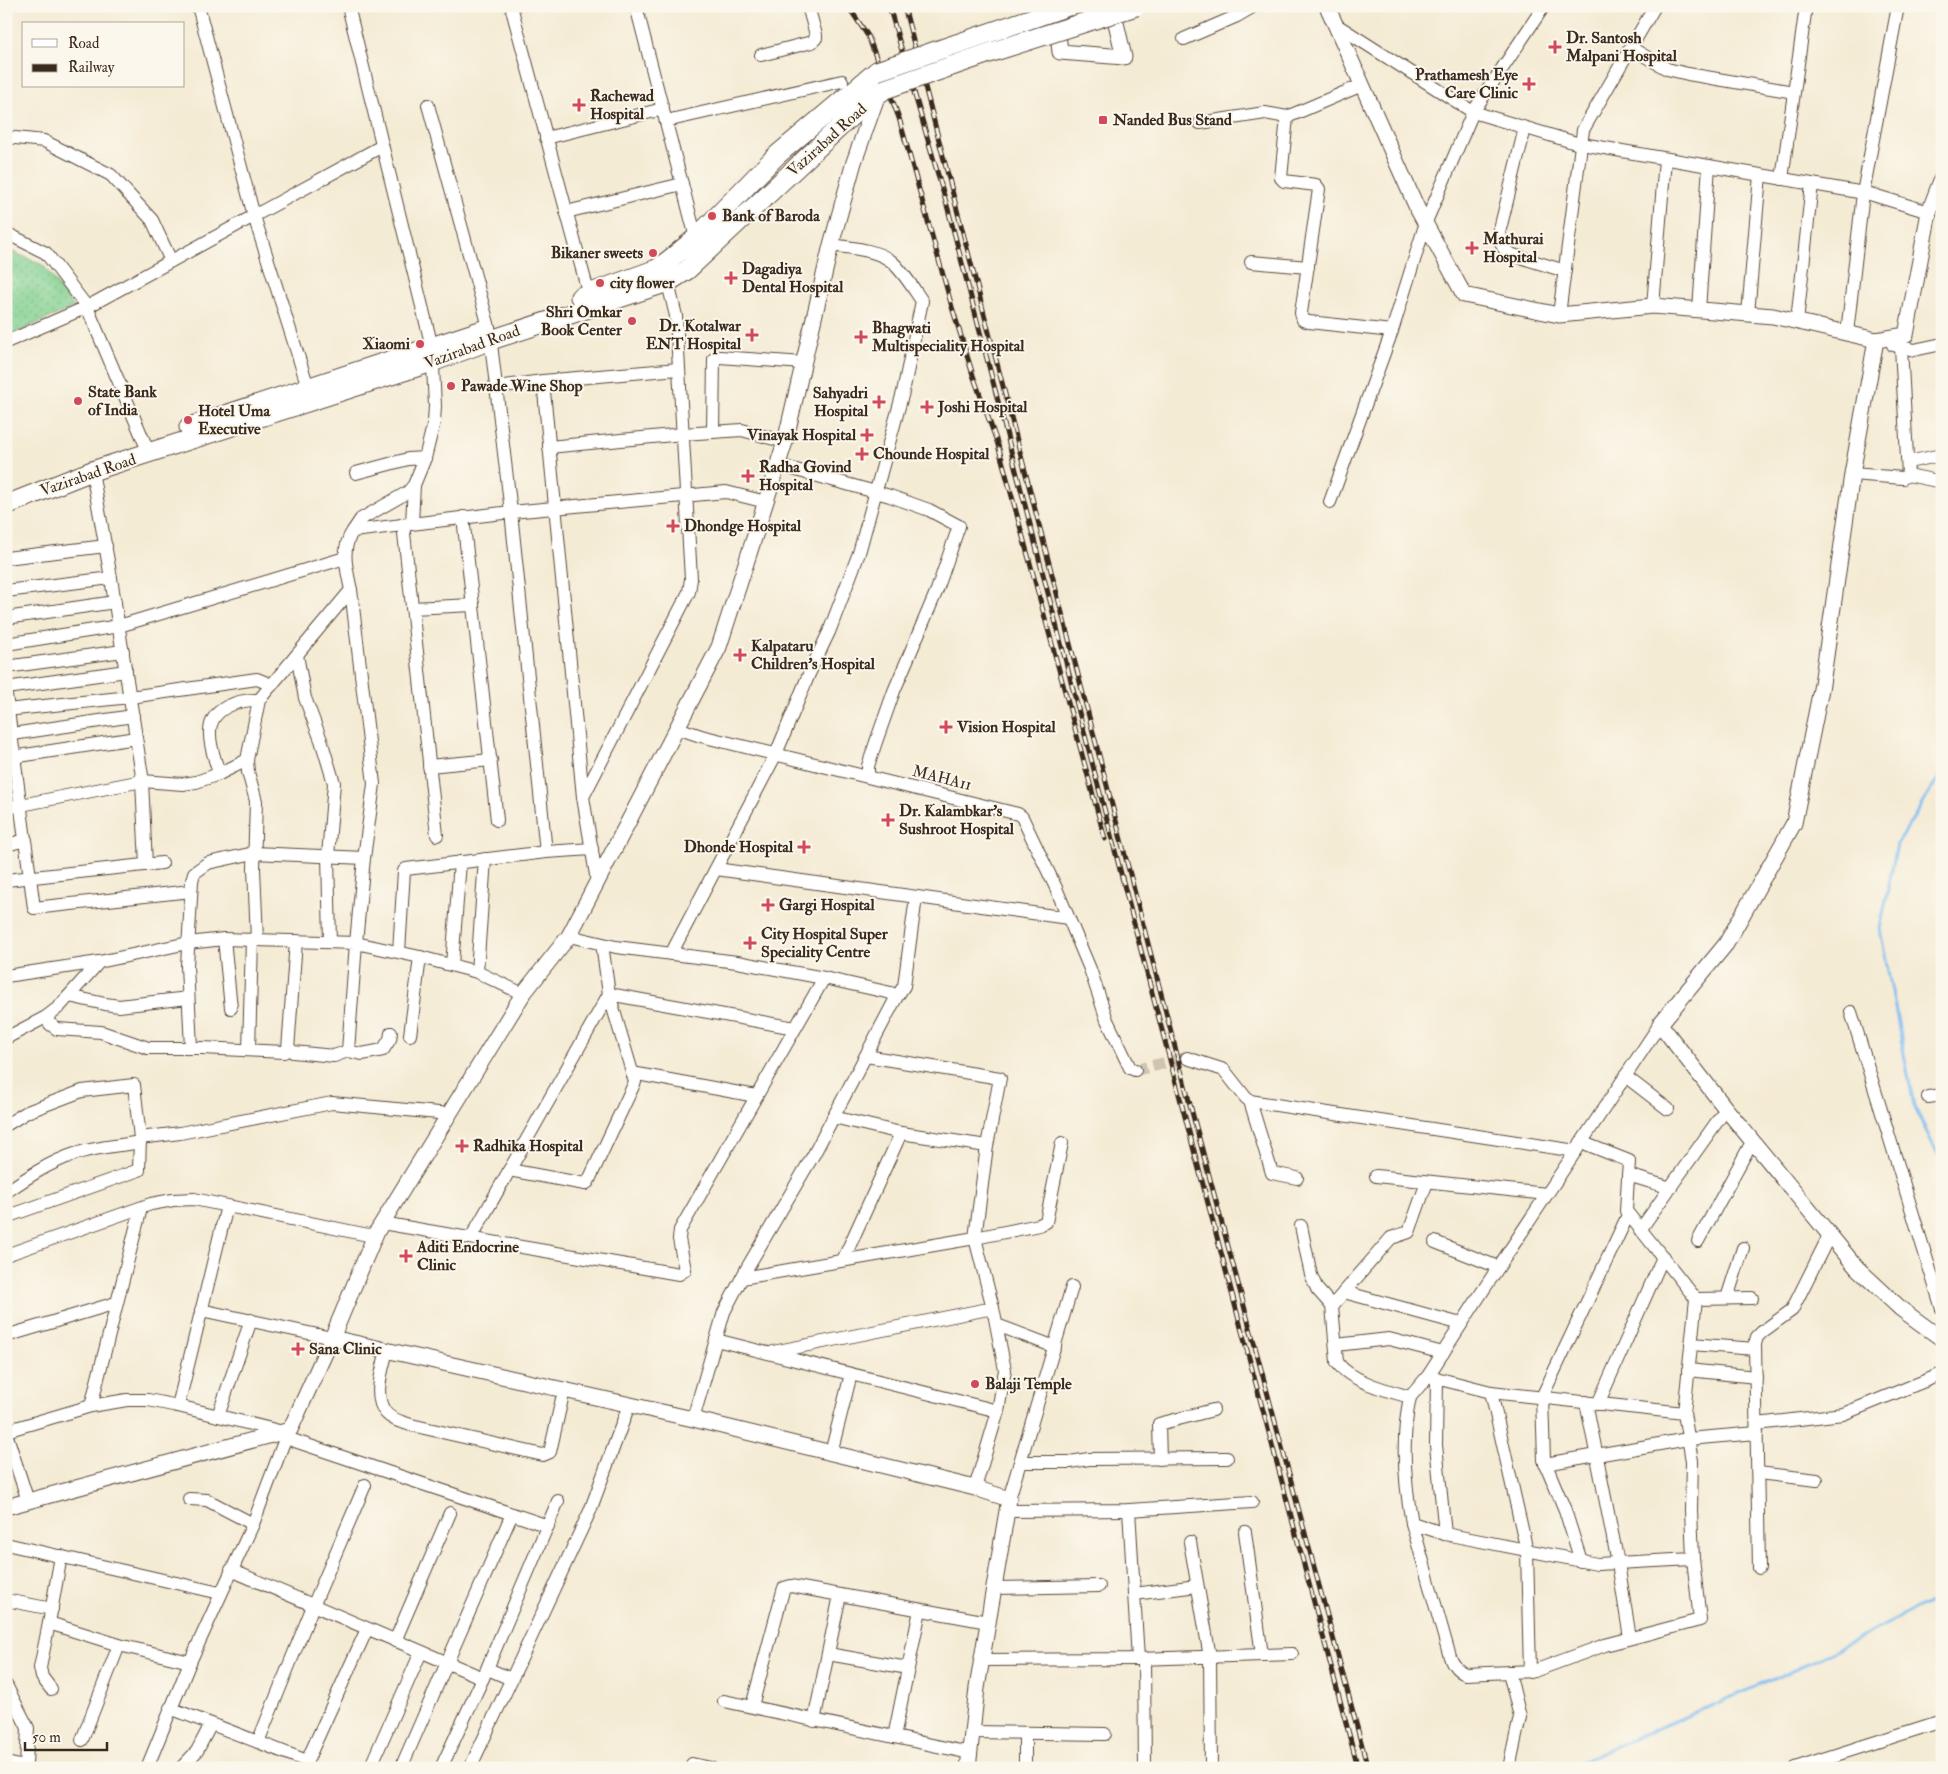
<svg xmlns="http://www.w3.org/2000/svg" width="1948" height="1774" font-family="'IM FELL Double Pica',serif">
	<defs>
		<pattern id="grass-dots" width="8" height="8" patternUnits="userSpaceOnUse" patternTransform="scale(1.25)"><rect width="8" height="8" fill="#81d091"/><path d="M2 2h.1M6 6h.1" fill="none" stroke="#6ba976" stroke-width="1.8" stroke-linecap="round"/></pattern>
	</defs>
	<rect width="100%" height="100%" fill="#fbf7ec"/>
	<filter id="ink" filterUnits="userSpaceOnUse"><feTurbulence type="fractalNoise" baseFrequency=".02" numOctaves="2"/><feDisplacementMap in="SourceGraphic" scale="10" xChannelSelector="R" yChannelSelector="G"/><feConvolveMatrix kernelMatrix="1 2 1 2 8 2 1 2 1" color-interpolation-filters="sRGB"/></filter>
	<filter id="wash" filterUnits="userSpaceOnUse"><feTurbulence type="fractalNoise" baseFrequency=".0096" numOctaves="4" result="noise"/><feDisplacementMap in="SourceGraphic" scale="20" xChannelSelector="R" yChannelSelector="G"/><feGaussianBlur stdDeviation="1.12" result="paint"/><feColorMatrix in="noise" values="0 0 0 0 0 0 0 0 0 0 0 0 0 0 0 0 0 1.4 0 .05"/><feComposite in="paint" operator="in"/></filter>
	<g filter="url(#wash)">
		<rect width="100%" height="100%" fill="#f4ebd4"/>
		<path fill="url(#grass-dots)" stroke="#5e7d58" d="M6 249 43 265 74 307 6 337Z"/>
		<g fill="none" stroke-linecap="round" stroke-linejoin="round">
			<g stroke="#7dbcf1" stroke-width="3">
				<path d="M1942 772 1897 844 1880 929 1914 1106 1942 1163"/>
				<path d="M1571 1768 1596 1755 1808 1664 1942 1596"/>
			</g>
		</g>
	</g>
	<g filter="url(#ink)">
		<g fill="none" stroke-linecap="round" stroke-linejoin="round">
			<path stroke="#cfc4b0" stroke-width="12" stroke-dasharray="12 6" stroke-linecap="butt" d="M1135 1070 1187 1058"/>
			<g stroke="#574739" stroke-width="14">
				<g id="minor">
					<path d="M198 6 254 216 308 387"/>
					<path d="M348 6 432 347 435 406 434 422 425 458 414 485 408 492 361 519 353 531"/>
					<path d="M511 6 589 295"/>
					<path d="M636 6 697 242"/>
					<path d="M1335 24 1473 112 1576 143 1870 194 1929 212"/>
					<path d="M1184 39 1237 16 1254 6"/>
					<path d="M1631 48 1667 69 1688 74 1794 92"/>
					<path d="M761 55 812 42 816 38V35L808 6"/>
					<path d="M1287 117 1281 178 1284 181 1316 185 1319 189 1301 313 1303 320 1309 322 1392 331"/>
					<path d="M666 121 842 81"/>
					<path d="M1200 123 1265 113 1287 117 1362 85"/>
					<path d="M1525 128 1499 233C1500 243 1502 248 1510 254L1565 271"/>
					<path d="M6 137 44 141 111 175 152 220 171 261"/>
					<path d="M546 138 663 109"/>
					<path d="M1782 179 1806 6"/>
					<path d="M566 212 682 184"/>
					<path d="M6 233 46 253 87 307 149 453"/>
					<path d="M1251 262 1308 267"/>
					<path d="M1653 306 1665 159"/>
					<path d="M1699 310 1709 166"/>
					<path d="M1748 314 1760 175"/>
					<path d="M1559 315 1583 130 1655 6"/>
					<path d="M1797 321 1812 184"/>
					<path d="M1847 333 1863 193 1898 6"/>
					<path d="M6 342 87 307 382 146"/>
					<path d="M1893 345 1914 350 1942 344"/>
					<path d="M543 381 678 369"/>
					<path d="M496 387 543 381 583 797"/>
					<path d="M713 432 714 359 720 357 803 363"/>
					<path d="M549 447 683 434 742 430 785 442"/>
					<path d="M1908 462 1942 455"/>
					<path d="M778 465 890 496 929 510 959 526 937 590 894 691 877 739 868 766V777"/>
					<path d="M92 471 111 578 143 782"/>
					<path d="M356 473 408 459 425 458"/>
					<path d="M1852 474 1903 478 1908 475 1901 347"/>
					<path d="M1908 475 1942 482"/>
					<path d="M1330 502 1392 331 1426 222 1473 112 1544 6"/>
					<path d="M463 517 497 820"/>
					<path d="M412 523 414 485"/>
					<path d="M403 524 437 835"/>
					<path d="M6 558 106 546"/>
					<path d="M351 590 374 784 364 858 356 943 420 957 477 972 523 994"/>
					<path d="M6 591 111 578"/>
					<path d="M412 608 473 605"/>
					<path d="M6 618 115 602"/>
					<path d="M6 644 119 626 345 558"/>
					<path d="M297 655 305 698 321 740 334 783 328 856 330 942"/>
					<path d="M6 667 123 651"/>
					<path d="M6 688 126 671"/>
					<path d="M6 695 34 908 191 891"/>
					<path d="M6 710 130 697 257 679 272 685"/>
					<path d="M677 728 701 736 1018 814 1022 817 1056 888 1090 969 1107 1020 1130 1068 1135 1070"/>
					<path d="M6 735 133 716"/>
					<path d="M6 758 136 738"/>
					<path d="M247 760 248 772 256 801 254 869 257 939"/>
					<path d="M429 766 491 760"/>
					<path d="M219 774C216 761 209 746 210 732 210 708 239 699 259 700"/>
					<path d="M142 781 146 865"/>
					<path d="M6 808 142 781 183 784 196 782 219 774 247 760 259 700 351 590C347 570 340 549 353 531L511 512 489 327 428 105"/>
					<path d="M6 845 26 840"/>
					<path d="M546 852 511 512 726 492 766 502"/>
					<path d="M716 869 1068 918"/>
					<path d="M6 880 162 863"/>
					<path d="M597 881 583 797 689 592 691 579 676 316 666 275"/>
					<path d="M569 936 616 947 737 962 824 978 891 993 896 998 814 1154 747 1268 724 1312 693 1419"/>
					<path d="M224 939 231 1008"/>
					<path d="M399 952 404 871 406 869 546 852 592 849"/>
					<path d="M671 954 776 754 809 674 829 632 859 553 903 392 922 301C913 288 903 271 891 261 875 249 850 248 831 245"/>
					<path d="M452 965 460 862"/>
					<path d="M477 972 485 859"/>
					<path d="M6 976 99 962 188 943 224 939 356 943 348 1051"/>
					<path d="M69 996 105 1004 119 1006 188 998"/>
					<path d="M896 998 904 986 916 897"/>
					<path d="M1851 1012 1942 1309"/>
					<path d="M46 1017 50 1024 57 1029 101 1032 148 1048H203L284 1052 288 1049 296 941"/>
					<path d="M410 1035 420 957"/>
					<path d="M6 1038 46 1017 59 1007 99 962"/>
					<path d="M191 1048 187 966 192 881 194 873 208 863 254 853 364 858"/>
					<path d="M288 1049 289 1048 293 1052 334 1056 348 1051 362 1054 383 1050 390 1039 391 1033"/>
					<path d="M249 1050 252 939"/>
					<path d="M1187 1058 1224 1070 1246 1098 1250 1101 1576 1151"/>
					<path d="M632 1073 756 1096"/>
					<path d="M1625 1076 1668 1109"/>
					<path d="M1928 1097 1942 1095"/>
					<path d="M1250 1101 1272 1173 1297 1178"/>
					<path d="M833 1117 901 1133 843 1260"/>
					<path d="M6 1125 27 1112 82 1091 134 1085 140 1138 139 1170 6 1217"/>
					<path d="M901 1133 987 1146"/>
					<path d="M140 1138 180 1133 332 1103 449 1114"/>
					<path d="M509 1170 585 1184 588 1182 635 1082 609 994 795 1028"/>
					<path d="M1628 1175 1671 1188"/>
					<path d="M1376 1176 1547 1194"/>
					<path d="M6 1192C28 1177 50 1162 75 1154 95 1147 119 1146 140 1142"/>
					<path d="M382 1223 679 1274 685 1270 679 1239 680 1230 824 978"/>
					<path d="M1301 1226 1311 1275 1317 1289 1332 1306 1337 1362C1349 1381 1389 1391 1410 1397L1428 1376 1484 1289 1660 1024"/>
					<path d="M1640 1230 1726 1109"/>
					<path d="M471 1238 609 994 602 944"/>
					<path d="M1698 1241 1753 1140"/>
					<path d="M1435 1242 1498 1267"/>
					<path d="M6 1255 151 1204 173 1200 194 1199 368 1235 376 1233"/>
					<path d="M742 1278 975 1238 987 1146 1000 1078 866 1056"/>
					<path d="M1344 1292 1461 1324"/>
					<path d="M1727 1298 1743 1248"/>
					<path d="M1696 1299 1752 1298"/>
					<path d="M1332 1306 1391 1238 1409 1232 1427 1182"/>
					<path d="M201 1310 332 1338"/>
					<path d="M997 1325 1055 1347"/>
					<path d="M6 1336 116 1303"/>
					<path d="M716 1340 998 1411"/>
					<path d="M1691 1344 1755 1349"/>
					<path d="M1336 1345 1389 1339 1443 1353"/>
					<path d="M387 1350C383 1368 372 1397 386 1413 392 1420 402 1422 411 1425L543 1455 550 1452 564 1390"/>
					<path d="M773 1352 993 1308"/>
					<path d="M1688 1370 1756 1377"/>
					<path d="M1428 1376 1491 1392 1684 1413 1696 1299 1626 1211 1629 1161 1581 1142"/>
					<path d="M1437 1378 1436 1445 1445 1534"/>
					<path d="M1491 1392 1527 1551 1530 1672"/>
					<path d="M1410 1397C1401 1440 1404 1481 1412 1523L1445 1534 1597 1564 1693 1559 1691 1510 1692 1461 1684 1413"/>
					<path d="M1586 1402 1618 1563 1630 1638"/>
					<path d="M1598 1404 1663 1257"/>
					<path d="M91 1406 141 1208"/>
					<path d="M178 1406 227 1206"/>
					<path d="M218 1416 251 1320"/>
					<path d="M1757 1424 1843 1414 1942 1374"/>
					<path d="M6 1431 91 1406 127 1400H148L178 1406 283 1432"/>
					<path d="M6 1433 28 1501"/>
					<path d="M286 1438 548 1526"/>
					<path d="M831 1453 851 1374"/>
					<path d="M1160 1459 1159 1424 1213 1410"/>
					<path d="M1020 1462H1070L1089 1459 1227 1458"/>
					<path d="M1545 1464 1688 1439 1757 1433"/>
					<path d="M1758 1473 1817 1480"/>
					<path d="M975 1488 998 1411 1005 1370 993 1308 975 1238 1039 1225 1046 1222 1062 1143"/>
					<path d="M189 1499 207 1500 253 1524"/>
					<path d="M1009 1499 1072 1287"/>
					<path d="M1129 1510 1138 1659"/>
					<path d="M1007 1511 1129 1510 1252 1502"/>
					<path d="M1412 1523 1450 1657C1453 1665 1457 1671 1466 1674L1534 1671 1605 1645 1700 1620 1693 1559"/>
					<path d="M1245 1532 1262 1655"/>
					<path d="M1190 1542 1210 1657 1211 1768"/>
					<path d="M6 1544 220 1593"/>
					<path d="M61 1556 49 1623 119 1645 190 1662"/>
					<path d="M1581 1561 1565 1510 1544 1460 1542 1397 1628 1215"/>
					<path d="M1759 1568 1755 1344 1757 1337 1762 1332 1792 1310 1829 1236"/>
					<path d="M231 1570 483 1678 558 1501"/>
					<path d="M994 1588 1099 1586"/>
					<path d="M1134 1594 1197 1586"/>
					<path d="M6 1600 52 1609"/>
					<path d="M49 1623 40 1668 42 1677 51 1689"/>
					<path d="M395 1641 450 1513"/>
					<path d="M828 1654 908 1668"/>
					<path d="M1144 1659 1145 1768"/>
					<path d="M982 1660 1138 1659 1292 1654"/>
					<path d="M488 1669 511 1679"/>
					<path d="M6 1685 28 1728 26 1764 20 1766 6 1763"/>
					<path d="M724 1701 970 1753"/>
					<path d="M752 1706 783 1591 784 1588 791 1586 988 1622"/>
					<path d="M170 1708 307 1761 367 1629"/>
					<path d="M814 1721 840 1595"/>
					<path d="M972 1732 1105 1734"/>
					<path d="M894 1737 920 1610"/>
					<path d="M82 1740 119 1645"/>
					<path d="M258 1742 313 1606 365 1485"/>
					<path d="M692 1764 711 1768"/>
					<path d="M147 1768 190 1662 253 1524 288 1431"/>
					<path d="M181 1768 197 1751 211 1724"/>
					<path d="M370 1768 421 1652"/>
					<path d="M401 1768 512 1514"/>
					<path d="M441 1768 483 1678"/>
					<path d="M470 1768 590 1511 629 1405"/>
					<path d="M1025 1768V1733"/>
					<path d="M1509 1768 1520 1717 1509 1672"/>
					<path d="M1795 1768 1942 1721"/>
				</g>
			</g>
			<g stroke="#574739" stroke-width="17">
				<g id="tertiary">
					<path d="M1055 6 1060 52 1124 57 1112 6"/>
					<path d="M1327 6 1417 208 1464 295 1559 315 1653 306 1773 316 1876 340 1906 335 1929 212 1942 178"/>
					<path d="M1876 340 1852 474 1822 684 1794 823 1726 944 1660 1024 1726 1109 1857 1268 1901 1309 1942 1339"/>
					<path d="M332 1338 693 1419 975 1488 1009 1499 977 1688 968 1768"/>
					<path d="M6 1507 290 1430 332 1338 376 1233 523 994 569 936 719 647 785 442 831 245 854 162 878 94"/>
				</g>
			</g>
			<g stroke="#574739" stroke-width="21">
				<g id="primary">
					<path d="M580 297 657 269 669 260 696 238 776 156 877 71"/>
					<path d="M189 427 483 330"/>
					<path d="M6 505 92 471 432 362 491 340 668 282 687 270 702 256 863 105 885 89"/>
				</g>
			</g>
			<use href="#minor" stroke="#fff" stroke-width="12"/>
			<use href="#tertiary" stroke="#fff" stroke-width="15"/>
			<use href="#primary" stroke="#fff" stroke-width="19"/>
			<g stroke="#3b2a1e" stroke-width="5">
				<g id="rail">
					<path d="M848 6 868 36 899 118 952 307 973 375 998 445 1105 839"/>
					<path d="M889 6 948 209 1150 985 1358 1768"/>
					<path d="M904 6 1188 1097 1368 1768"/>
				</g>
			</g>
			<use href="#rail" stroke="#fbf7ec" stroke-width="3" stroke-dasharray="9" stroke-linecap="butt"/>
			<g stroke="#574739" stroke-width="21" stroke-linecap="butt">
				<g id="primary-bridge">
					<path d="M877 71 1068 6"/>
					<path d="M885 89 992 52 1136 6"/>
				</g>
			</g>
			<use href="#primary-bridge" stroke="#fff" stroke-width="19"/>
		</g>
	</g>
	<g fill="#d1495b" stroke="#fbf7ec" stroke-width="2">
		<path d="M1552.5 39.5h5v5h5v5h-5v5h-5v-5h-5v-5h5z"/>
		<path d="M1526.5 76.5h5v5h5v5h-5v5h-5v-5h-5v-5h5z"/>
		<path d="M576.5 97.5h5v5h5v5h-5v5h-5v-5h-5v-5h5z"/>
		<rect x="1098" y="115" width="10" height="10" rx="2.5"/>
		<circle cx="712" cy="216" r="5"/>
		<path d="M1469.5 240.5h5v5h5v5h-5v5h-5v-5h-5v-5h5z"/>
		<circle cx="653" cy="253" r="5"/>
		<path d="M728.5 270.5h5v5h5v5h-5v5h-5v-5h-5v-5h5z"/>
		<circle cx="600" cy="283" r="5"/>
		<circle cx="632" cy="321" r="5"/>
		<path d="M749.5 327.5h5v5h5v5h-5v5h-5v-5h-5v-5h5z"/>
		<path d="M858.5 329.5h5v5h5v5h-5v5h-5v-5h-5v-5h5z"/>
		<circle cx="420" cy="344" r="5"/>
		<circle cx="451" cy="386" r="5"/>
		<circle cx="78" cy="401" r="5"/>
		<path d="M876.5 394.5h5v5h5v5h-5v5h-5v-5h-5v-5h5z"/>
		<path d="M924.5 399.5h5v5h5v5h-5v5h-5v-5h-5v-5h5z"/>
		<circle cx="188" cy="420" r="5"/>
		<path d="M864.5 427.5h5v5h5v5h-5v5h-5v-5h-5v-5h5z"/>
		<path d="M859.5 446.5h5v5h5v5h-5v5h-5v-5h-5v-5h5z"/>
		<path d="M745.5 468.5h5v5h5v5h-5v5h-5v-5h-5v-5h5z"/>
		<path d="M670.5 518.5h5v5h5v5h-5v5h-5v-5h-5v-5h5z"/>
		<path d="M737.5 647.5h5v5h5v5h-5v5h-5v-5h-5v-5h5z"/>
		<path d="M943.5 719.5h5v5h5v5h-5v5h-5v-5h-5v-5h5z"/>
		<path d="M885.5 812.5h5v5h5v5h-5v5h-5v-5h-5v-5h5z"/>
		<path d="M801.5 839.5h5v5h5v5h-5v5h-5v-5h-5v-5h5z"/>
		<path d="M765.5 897.5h5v5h5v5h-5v5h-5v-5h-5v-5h5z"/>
		<path d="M747.5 935.5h5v5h5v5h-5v5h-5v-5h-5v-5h5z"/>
		<path d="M459.5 1138.5h5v5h5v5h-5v5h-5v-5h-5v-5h5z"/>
		<path d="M403.5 1248.5h5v5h5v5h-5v5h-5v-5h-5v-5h5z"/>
		<path d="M295.5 1341.5h5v5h5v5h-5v5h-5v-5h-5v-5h5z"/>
		<circle cx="975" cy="1384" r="5"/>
	</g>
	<g text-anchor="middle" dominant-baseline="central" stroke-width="4" stroke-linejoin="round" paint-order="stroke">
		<g font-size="16" font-weight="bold" fill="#3b2a1e" stroke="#fbf7ec" text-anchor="start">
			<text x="1566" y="38">Dr. Santosh<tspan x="1566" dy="18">Malpani Hospital</tspan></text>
			<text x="1518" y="75" text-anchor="end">Prathamesh Eye<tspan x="1518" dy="18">Care Clinic</tspan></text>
			<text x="590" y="96">Rachewad<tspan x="590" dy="18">Hospital</tspan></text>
			<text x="1113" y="120">Nanded Bus Stand</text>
			<text x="722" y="216">Bank of Baroda</text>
			<text x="1483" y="239">Mathurai<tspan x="1483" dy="18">Hospital</tspan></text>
			<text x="643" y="253" text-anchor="end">Bikaner sweets</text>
			<text x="742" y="269">Dagadiya<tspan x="742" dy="18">Dental Hospital</tspan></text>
			<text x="610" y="283">city flower</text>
			<text x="622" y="312" text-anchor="end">Shri Omkar<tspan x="622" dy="18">Book Center</tspan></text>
			<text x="741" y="326" text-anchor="end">Dr. Kotalwar<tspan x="741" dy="18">ENT Hospital</tspan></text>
			<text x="872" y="328">Bhagwati<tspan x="872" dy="18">Multispeciality Hospital</tspan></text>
			<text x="410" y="344" text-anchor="end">Xiaomi</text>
			<text x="461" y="386">Pawade Wine Shop</text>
			<text x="88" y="392">State Bank<tspan x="88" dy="18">of India</tspan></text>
			<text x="868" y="393" text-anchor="end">Sahyadri<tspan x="868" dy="18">Hospital</tspan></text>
			<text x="938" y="407">Joshi Hospital</text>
			<text x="198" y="411">Hotel Uma<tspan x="198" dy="18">Executive</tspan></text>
			<text x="856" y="435" text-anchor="end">Vinayak Hospital</text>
			<text x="873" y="454">Chounde Hospital</text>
			<text x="759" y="467">Radha Govind<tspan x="759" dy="18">Hospital</tspan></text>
			<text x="684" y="526">Dhondge Hospital</text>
			<text x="751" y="646">Kalpataru<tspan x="751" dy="18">Children's Hospital</tspan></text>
			<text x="957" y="727">Vision Hospital</text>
			<text x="899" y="811">Dr. Kalambkar's<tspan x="899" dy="18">Sushroot Hospital</tspan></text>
			<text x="793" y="847" text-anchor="end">Dhonde Hospital</text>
			<text x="779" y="905">Gargi Hospital</text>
			<text x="761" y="934">City Hospital Super<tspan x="761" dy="18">Speciality Centre</tspan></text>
			<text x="473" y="1146">Radhika Hospital</text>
			<text x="417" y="1247">Aditi Endocrine<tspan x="417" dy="18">Clinic</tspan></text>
			<text x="309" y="1349">Sana Clinic</text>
			<text x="985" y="1384">Balaji Temple</text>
		</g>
		<g font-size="16" fill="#3b2a1e" stroke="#fbf7ec">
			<text transform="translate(827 140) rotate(-42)">Vazirabad Road</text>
			<text transform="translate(472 347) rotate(-20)">Vazirabad Road</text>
			<text transform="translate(88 475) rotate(-19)">Vazirabad Road</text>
			<text transform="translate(942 778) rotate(14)">MAHA11</text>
		</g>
	</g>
	<rect width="1948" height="1774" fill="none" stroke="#fbf7ec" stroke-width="25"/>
	<rect x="22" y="22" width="162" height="65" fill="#fbf7ec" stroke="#aea59a"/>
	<rect x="32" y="39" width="25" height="8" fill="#ffffff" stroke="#aea59a"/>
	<text x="68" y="48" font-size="15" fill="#3b2a1e">Road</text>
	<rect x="32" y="64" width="25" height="8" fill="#3b2a1e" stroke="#aea59a"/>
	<text x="68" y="72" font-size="15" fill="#3b2a1e">Railway</text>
	<path d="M25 1742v8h82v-8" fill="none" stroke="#3b2a1e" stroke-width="2.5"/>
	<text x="32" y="1742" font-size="15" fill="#3b2a1e" stroke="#fbf7ec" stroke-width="4" paint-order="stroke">50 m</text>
</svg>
